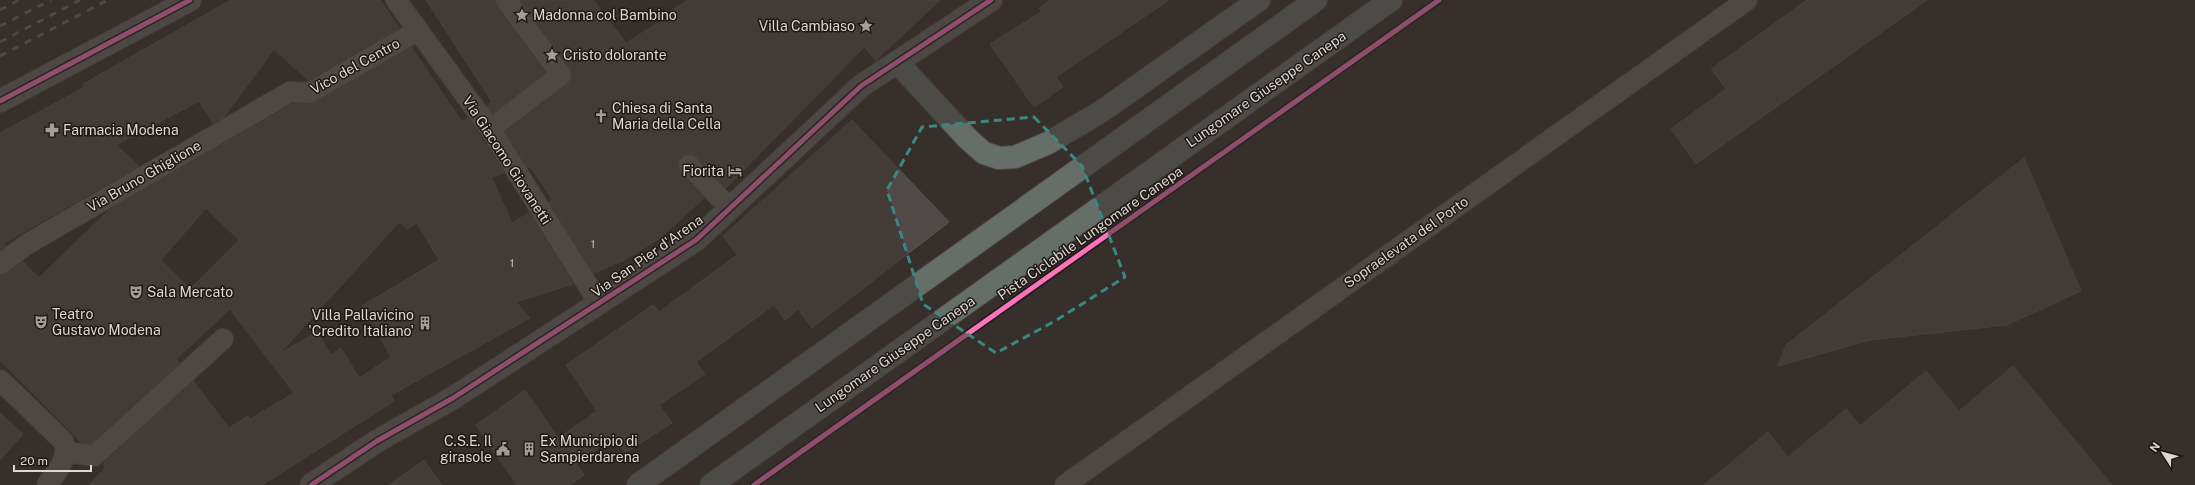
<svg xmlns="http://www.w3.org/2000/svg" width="2195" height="485" font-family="'Public Sans',sans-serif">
	<rect width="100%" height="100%" fill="#362f2c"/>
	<g fill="#504947" stroke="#5b5653" fill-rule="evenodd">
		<path d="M231 0H380L399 28 308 80 274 49 224 117 213 123 199 101 116 145 139 166 4 243 6 245 0 250V133L85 87 83 84Z"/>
		<path d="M426 0H495L497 7 545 73 492 113 487 105 492 102Z"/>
		<path d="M520 0H593L626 43 671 15 669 12 689 0H940L876 60 864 47 726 188 697 157 692 154 681 156 678 162 680 173 704 198 659 239 624 260 594 273 549 202 553 200 530 166 527 167 505 132 568 84 572 74 570 68Z"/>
		<path d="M1051 0H1169L1056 77 1063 87 1034 107 990 44 1041 12 1039 8Z"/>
		<path d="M1807 0H1927L1696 164 1671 129 1726 89 1711 69Z"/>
		<path d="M411 47 462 122 468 118 504 173 491 177 512 223 529 213 573 284 516 302 530 318 391 395 394 401 262 485H89L106 467 103 464 193 381 229 428 248 416 250 419 294 393 230 309 176 359 179 363 90 444 82 443 0 360V275L7 273 23 262 39 278 109 210 293 104 315 103ZM206 208 239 240 190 289 161 260ZM399 222 407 229 417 223 439 260 362 306 391 357 359 378 341 348 331 355 317 332 279 354Z"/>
		<path d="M852 120 949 222 812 328 798 309 785 320 774 305 696 362 705 374 659 405 672 423 625 453 614 437 576 464 584 475 570 485H517L476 425 525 390 558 438 597 411 566 365 653 305 659 312 737 255 723 236Z"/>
		<path d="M2024 158 2081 291 2007 325 1870 340 1778 366 1786 345Z"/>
		<path d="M2013 366 2112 485H1704L1768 432 1788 457 1846 409 1860 426 1926 371 1959 411Z"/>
		<path d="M0 413 23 434 0 460Z"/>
		<path d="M424 460 442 485H389Z"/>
	</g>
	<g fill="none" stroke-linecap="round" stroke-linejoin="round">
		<g stroke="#544d4b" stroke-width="22">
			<g id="street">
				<path d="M396 0 490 129 599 303"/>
				<path d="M490 129 561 75 506 0"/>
				<path d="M689 165 730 209"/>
				<path d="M0 264 29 243 290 92 309 93 417 31"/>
				<path d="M0 380 63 441C71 457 56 472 47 485"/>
				<path d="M66 452 94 456 223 339"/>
				<path d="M1065 485 1747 0"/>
			</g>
		</g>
		<g stroke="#544d4b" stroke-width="24">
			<g id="secondary">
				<path d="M0 101 190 0"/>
				<path d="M311 485 377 441 453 398 696 240 861 86 991 0"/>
			</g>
		</g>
		<g stroke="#544d4b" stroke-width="24">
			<g id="highway">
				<path d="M897 62 968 139 984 153 999 158 1015 157 1048 143 1102 111 1259 0"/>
				<path d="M638 485 1316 0"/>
				<path d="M711 485 1391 0"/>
			</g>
		</g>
		<use href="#street" stroke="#6c6664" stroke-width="20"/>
		<use href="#secondary" stroke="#676563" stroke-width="22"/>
		<use href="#highway" stroke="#666e6a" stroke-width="22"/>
		<g stroke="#6d6765" stroke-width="3" stroke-dasharray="7 7" stroke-linecap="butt">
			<path d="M0 10 19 0"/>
			<path d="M0 26 51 0"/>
			<path d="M0 42 80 0"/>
			<path d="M0 56 108 0"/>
		</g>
		<g stroke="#1d1815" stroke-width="8">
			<g id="cycleway">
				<path d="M0 101 190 0"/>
				<path d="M311 485 377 441 453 398 696 240 861 86 991 0"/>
				<path d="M754 485 1439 0"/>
			</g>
		</g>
		<use href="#cycleway" stroke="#fb73b8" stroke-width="5"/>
	</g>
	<path d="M0 0H2195V485H0ZM1034 117 1082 166 1125 277 1055 321 996 353 923 304 887 190 922 127Z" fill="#362f2c" fill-opacity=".55" fill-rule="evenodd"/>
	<path fill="none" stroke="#398982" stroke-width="3" stroke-dasharray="8 5" stroke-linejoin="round" d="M1034 117 1082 166 1125 277 1055 321 996 353 923 304 887 190 922 127Z"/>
	<defs>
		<g id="sight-bare" transform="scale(1.08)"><path d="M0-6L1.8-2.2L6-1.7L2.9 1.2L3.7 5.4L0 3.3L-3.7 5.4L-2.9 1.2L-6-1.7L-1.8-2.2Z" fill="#a49c99" stroke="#1d1815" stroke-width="2.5" paint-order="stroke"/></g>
		<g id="church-bare" transform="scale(1.08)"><path d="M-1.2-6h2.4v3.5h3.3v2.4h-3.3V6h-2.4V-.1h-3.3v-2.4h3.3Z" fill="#a49c99" stroke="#1d1815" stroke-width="2.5" paint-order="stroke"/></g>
		<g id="pharmacy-bare" transform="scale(1.08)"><path d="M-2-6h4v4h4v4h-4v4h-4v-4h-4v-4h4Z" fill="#a49c99" stroke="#1d1815" stroke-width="2.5" paint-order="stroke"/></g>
		<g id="hotel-bare" transform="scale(1.08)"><path d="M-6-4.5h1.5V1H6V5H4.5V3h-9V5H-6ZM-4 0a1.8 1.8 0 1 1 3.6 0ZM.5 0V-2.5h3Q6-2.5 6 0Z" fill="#a49c99" stroke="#1d1815" stroke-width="2.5" paint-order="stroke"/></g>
		<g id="theatre-bare" transform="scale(1.08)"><path d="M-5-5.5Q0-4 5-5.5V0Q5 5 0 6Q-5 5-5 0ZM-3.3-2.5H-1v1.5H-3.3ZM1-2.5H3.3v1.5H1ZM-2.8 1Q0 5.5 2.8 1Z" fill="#a49c99" stroke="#1d1815" stroke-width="2.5" paint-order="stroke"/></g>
		<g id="building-bare" transform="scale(1.08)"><path d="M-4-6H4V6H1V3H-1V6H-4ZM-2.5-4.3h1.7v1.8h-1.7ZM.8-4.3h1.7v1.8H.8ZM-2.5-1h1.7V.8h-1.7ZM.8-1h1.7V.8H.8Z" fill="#a49c99" stroke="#1d1815" stroke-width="2.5" paint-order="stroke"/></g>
		<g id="civic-bare" transform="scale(1.08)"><path d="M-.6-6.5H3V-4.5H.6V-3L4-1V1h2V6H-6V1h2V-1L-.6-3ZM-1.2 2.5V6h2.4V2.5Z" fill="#a49c99" stroke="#1d1815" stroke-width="2.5" paint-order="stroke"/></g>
	</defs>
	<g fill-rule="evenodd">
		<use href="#sight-bare" x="522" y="15"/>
		<use href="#sight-bare" x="866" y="26"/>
		<use href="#sight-bare" x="552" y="55"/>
		<use href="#church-bare" x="601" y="116"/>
		<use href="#pharmacy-bare" x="52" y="130"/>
		<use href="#hotel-bare" x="735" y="171"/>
		<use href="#theatre-bare" x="136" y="292"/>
		<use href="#theatre-bare" x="41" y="322"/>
		<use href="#building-bare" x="425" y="323"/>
		<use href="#civic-bare" x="503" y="449"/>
		<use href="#building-bare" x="529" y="449"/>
	</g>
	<g text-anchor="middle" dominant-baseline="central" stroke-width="3" stroke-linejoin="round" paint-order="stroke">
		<g font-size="12" fill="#bbb4b0">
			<text x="593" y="244">1</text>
			<text x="512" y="263">1</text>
		</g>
		<g font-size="14" fill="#dfd7d3" stroke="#1d1815" text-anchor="start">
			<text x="533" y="15">Madonna col Bambino</text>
			<text x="855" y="26" text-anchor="end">Villa Cambiaso</text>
			<text x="563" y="55">Cristo dolorante</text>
			<text x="612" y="108">Chiesa di Santa<tspan x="612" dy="16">Maria della Cella</tspan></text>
			<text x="63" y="130">Farmacia Modena</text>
			<text x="724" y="171" text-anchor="end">Fiorita</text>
			<text x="147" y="292">Sala Mercato</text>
			<text x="52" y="314">Teatro<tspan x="52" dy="16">Gustavo Modena</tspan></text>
			<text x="414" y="315" text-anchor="end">Villa Pallavicino<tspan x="414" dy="16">'Credito Italiano'</tspan></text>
			<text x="492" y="441" text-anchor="end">C.S.E. Il<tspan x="492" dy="16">girasole</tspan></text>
			<text x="540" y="441">Ex Municipio di<tspan x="540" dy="16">Sampierdarena</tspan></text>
		</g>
		<g font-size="14" fill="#dfd7d3" stroke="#1d1815">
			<text transform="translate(355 66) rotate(-29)">Vico del Centro</text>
			<text transform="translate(1266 89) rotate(-35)">Lungomare Giuseppe Canepa</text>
			<text transform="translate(507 160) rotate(57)">Via Giacomo Giovanetti</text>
			<text transform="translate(144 176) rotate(-30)">Via Bruno Ghiglione</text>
			<text transform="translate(1090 233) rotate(-35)">Pista Ciclabile Lungomare Canepa</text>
			<text transform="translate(1406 242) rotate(-35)">Sopraelevata del Porto</text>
			<text transform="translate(647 256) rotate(-35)">Via San Pier d'Arena</text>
			<text transform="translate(895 354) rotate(-35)">Lungomare Giuseppe Canepa</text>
		</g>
	</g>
	<g transform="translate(2163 453) rotate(306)" stroke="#1d1815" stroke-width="3" paint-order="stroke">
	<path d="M0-3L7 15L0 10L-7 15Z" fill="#dfd7d3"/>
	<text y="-6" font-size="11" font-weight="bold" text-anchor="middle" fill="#dfd7d3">N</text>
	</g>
	<path d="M14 465v6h77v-6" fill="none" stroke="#dfd7d3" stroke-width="2"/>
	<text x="20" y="465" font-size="12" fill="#dfd7d3" stroke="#1d1815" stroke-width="3" paint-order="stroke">20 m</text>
</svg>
